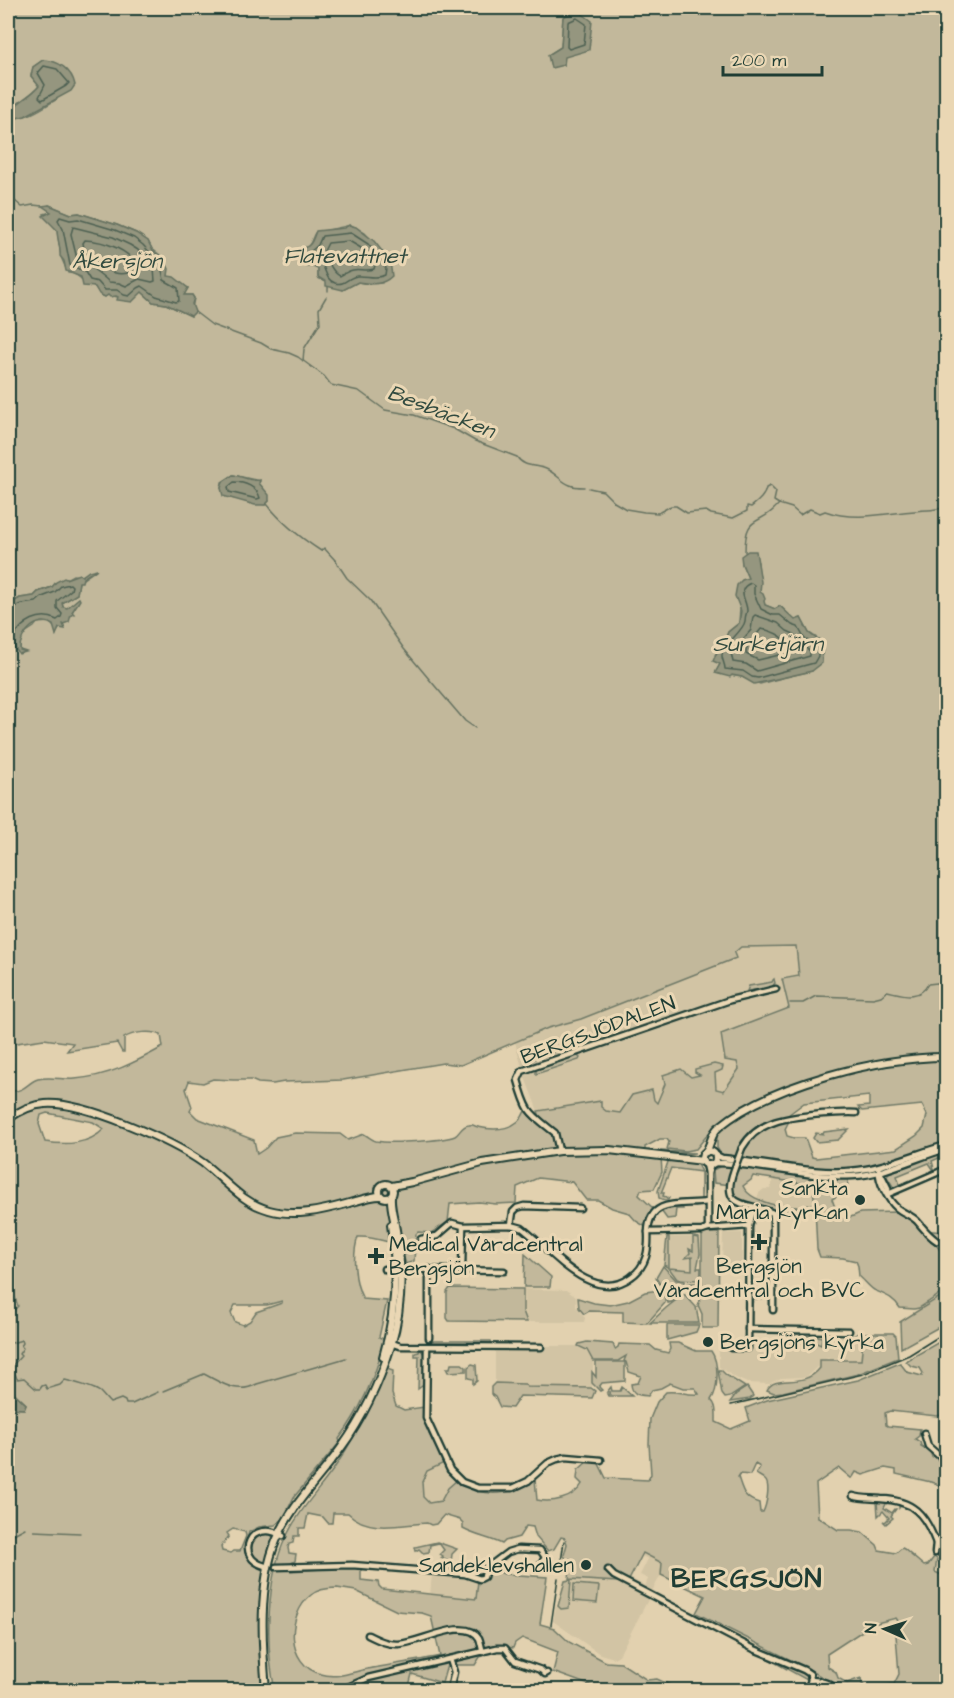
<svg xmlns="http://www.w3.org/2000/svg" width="954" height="1698" font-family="'Architects Daughter',sans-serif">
	<rect width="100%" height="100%" fill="#e2d1af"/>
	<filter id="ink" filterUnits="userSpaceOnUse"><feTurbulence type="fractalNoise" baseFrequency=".0167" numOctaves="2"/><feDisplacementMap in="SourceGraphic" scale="12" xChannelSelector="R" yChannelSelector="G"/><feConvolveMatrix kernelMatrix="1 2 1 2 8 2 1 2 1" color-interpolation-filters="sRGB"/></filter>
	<g filter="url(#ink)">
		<g fill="#d2c4a4">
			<path d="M796 946 799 976 782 979 790 1008 737 1062 739 1069 724 1091 716 1089 715 1073H699L701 1075 691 1077 681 1069 664 1075 665 1084 657 1104 654 1100 628 1102 623 1107 620 1114 606 1111 601 1107V1101L538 1111 524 1075 515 1042 548 1028 581 1019 736 958 734 953 741 947Z"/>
			<path d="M773 1179 812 1185 815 1203 808 1206 794 1208 773 1203 761 1202 757 1198 759 1193 764 1189H770Z"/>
			<path d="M723 1233H742V1265H722Z"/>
			<path d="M669 1237H693L692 1270 669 1268Z"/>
			<path d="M524 1289 566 1290 576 1297V1306L585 1318 584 1322H526Z"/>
			<path d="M822 1337H861L863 1339 862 1360 827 1358 820 1368 817 1367 806 1377 781 1378 769 1384 747 1383 736 1378 719 1367V1348L791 1349 803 1341 811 1340 821 1345Z"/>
			<path d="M542 1346H578L587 1349 593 1361V1385L591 1388 527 1387 525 1384 495 1383V1349L541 1350Z"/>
			<path d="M444 1463 456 1481 448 1488 441 1501 429 1503 423 1497 422 1482 426 1471Z"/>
			<path d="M643 1553 662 1563 661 1575 651 1593 628 1581 630 1578 645 1586 648 1579 640 1575 648 1559 641 1556Z"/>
			<path d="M432 1574 469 1577 478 1581 477 1599 430 1596Z"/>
			<path d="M566 1579 618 1582 649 1598 619 1655 614 1658 600 1654 553 1621 556 1606 559 1605Z"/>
			<path d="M740 1683 757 1690H724Z"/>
		</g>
		<g fill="#c2b89b" stroke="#707a68" stroke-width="1.5" fill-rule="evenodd">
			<path d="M8 8H946V1142L876 1164 847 1169V1172L874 1170 848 1175C849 1189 846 1192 832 1199L838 1216 842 1219 851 1217 860 1213 897 1212 915 1223 920 1230 946 1232V1235H941L939 1239 934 1236 931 1241C939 1245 939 1252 946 1256V1290L919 1308 914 1309 900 1308C893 1297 885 1295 874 1290 869 1287 864 1280 859 1276L858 1266 856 1261 843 1258 820 1257 817 1249 815 1206C794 1212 735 1216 732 1185L714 1183 713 1170 719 1167 721 1154 717 1148V1133L712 1149 710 1148 716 1132 712 1129 696 1149 685 1151 667 1149 669 1142 667 1139H660L645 1147V1150L695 1153 682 1154 645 1151 661 1157 662 1172 654 1189 641 1190 639 1195 654 1209 649 1215 646 1227 636 1221 629 1213 612 1208 598 1200H586L572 1182 538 1178 517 1187 516 1203 496 1204 479 1202 450 1204 448 1222 431 1233 418 1232 416 1234 414 1261 406 1264 399 1244 393 1262 390 1263 392 1259V1243C381 1240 369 1236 358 1237 352 1254 354 1283 363 1299L387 1301 379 1337 385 1340C376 1374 361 1410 339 1439L340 1442 294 1497 283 1519 275 1525 259 1527 249 1532C243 1554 245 1559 264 1571L261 1594 264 1690H8V1408L24 1409 26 1404 8 1387V1316L18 1306 14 1295 8 1296V1061L13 1063V1091C25 1091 28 1082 38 1079 50 1076 63 1080 75 1079 109 1076 134 1063 163 1047L161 1035C152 1030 133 1032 124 1038V1052H122L117 1043 67 1051 73 1043 44 1039 10 1044 8 1047V661L10 658 8 652V644H12L17 651 23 652 20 650V640L23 634 34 627 37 623 49 622 55 628 56 634C59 627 63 625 68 620 73 614 72 608 78 603L76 602 67 608 63 607 62 603 77 594 79 582 96 570 82 576 73 575 52 587 38 592 34 596 20 598 8 605ZM563 17 564 65 548 55 561 47ZM43 60 57 99C45 106 27 120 13 116 12 101 31 97 39 86L31 76 33 67ZM49 205 71 214 79 213 117 225 136 233 148 241 152 249 160 255 168 276 188 288 184 295H192L194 298 191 316 166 304 153 302 142 292 118 297 108 295 105 297 101 296 95 287C84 286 81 273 68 273L61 257 57 230 44 214 51 212 45 207ZM351 225 365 233 390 261 382 283 369 284 358 282 343 290 318 278V269L305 264 301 248C312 248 311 239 315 233ZM233 475 260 481 259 483 269 501 265 505 226 497 221 488 222 482ZM758 562 760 593 765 605 775 609 780 606 795 621 801 618 809 633 820 640 812 671C794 675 777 679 760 684L742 677 716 673 720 664 715 655 717 652V646L725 640 728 632 739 623C739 617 740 612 740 608 738 592 730 589 748 578L742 564ZM796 946 799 976 782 979 789 1008 721 1034 725 1060 737 1062 739 1069 724 1091 716 1089 715 1073 722 1070 723 1066 714 1064 695 1069V1072L700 1075 691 1077 681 1069 663 1075 665 1084 657 1103 654 1100 652 1090 632 1095 620 1113 606 1111 601 1107V1101L538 1111 539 1114 535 1121 525 1111C518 1130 496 1131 478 1127 472 1126 475 1124 469 1125 462 1125 460 1133 455 1136 442 1141 390 1144 376 1141 372 1140 368 1136 364 1134L348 1140 340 1134 295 1133 276 1137 266 1148 257 1154 254 1140 197 1118 190 1111 192 1107 186 1089 189 1081 203 1083 213 1079 233 1080H251L258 1083 273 1084 284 1082 343 1080 443 1063 461 1065 548 1028 581 1019 736 958 734 953 741 947ZM869 1096V1106L858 1107 862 1111 922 1105 927 1115 924 1128 916 1136 896 1149 816 1158 812 1157 805 1138H794L787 1136 785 1129 789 1121 788 1115 804 1103ZM47 1113 93 1122 104 1129C88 1145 66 1145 45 1142L39 1124 41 1115ZM753 1176 812 1185 815 1203C798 1212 751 1205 743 1186L751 1180ZM282 1301V1303L256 1312 250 1321 243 1325 235 1322 231 1313 235 1305H267ZM233 1529 245 1532 246 1536 240 1551H234L231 1553 222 1551 221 1547 229 1536 227 1533Z"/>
			<path d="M773 980 774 979 775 983 771 988 747 991 749 986 772 982Z"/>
			<path d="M579 1043 580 1046 575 1050 533 1065 531 1063 532 1059Z"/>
			<path d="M577 1055 580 1058 579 1060 536 1074V1069Z"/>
			<path d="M849 1129 838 1140 816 1142 813 1138 816 1133 823 1134 824 1132Z"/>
			<path d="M946 1151V1155L932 1161 935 1172 929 1163 897 1176 900 1185 894 1188 887 1177 890 1170Z"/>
			<path d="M669 1159 695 1160 702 1174 701 1199V1172L671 1168 661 1193H664L663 1196 669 1198 668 1200H664L659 1198 658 1191Z"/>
			<path d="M682 1205 683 1209H676L675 1218 667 1219 662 1212 663 1209Z"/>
			<path d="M702 1233H719L718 1328H702V1314L698 1305 702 1296Z"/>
			<path d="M667 1237H669V1268L692 1270V1257L685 1258 690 1253 689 1249 693 1251V1237L699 1238 700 1254 697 1268H701L700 1294 688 1293V1283H697V1280L677 1279 669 1268 664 1265Z"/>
			<path d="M525 1254 551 1277 550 1287H524Z"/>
			<path d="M663 1266 676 1280 685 1281V1288L682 1290 662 1287 656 1278Z"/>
			<path d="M769 1277 772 1286 771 1298 753 1299 751 1312 752 1292H763V1288H768Z"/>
			<path d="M450 1288 523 1289V1311L527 1322 449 1321 447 1318V1292Z"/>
			<path d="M664 1289H672L682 1293 672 1302 668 1303Z"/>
			<path d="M660 1290 665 1298V1303L647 1323 623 1322V1312L589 1311 584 1314 579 1308 578 1298 594 1303 610 1305 628 1301 645 1292Z"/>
			<path d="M946 1293V1323L901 1348 900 1322Z"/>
			<path d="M684 1294 696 1307 699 1323H650L666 1308Z"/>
			<path d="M667 1325H699L696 1332 667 1340Z"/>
			<path d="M858 1333H893L896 1336 898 1358 858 1374 783 1392 774 1393 767 1390C775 1373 803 1390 820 1368V1360H861L863 1339 852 1337Z"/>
			<path d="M781 1335 818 1336 822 1337 821 1345C806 1338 805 1340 792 1348L787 1341 781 1340Z"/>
			<path d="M946 1338V1357L942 1366 946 1373V1414L937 1416 890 1411 885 1413 886 1425 888 1426 920 1429 919 1436 915 1439 920 1442 921 1446 930 1451 932 1457 936 1454 940 1463H943L946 1469V1491L935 1483 896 1474V1470L885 1468 863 1475 856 1472 853 1477 851 1478 839 1468 816 1484 818 1517 838 1530H851L862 1532 877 1545 879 1550 896 1553 902 1548 904 1549 924 1566 928 1565 934 1557 937 1559 935 1572 946 1577V1690C933 1690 910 1686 899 1690H843L807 1668 696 1613 705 1596 661 1575 662 1563 643 1553 627 1584 642 1594 618 1582 569 1579 571 1559H566L564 1555 567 1544 565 1538 561 1537 554 1549 548 1551 536 1537 533 1527 526 1526 519 1537 505 1541 502 1544C489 1538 476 1536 463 1529V1523L460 1520 444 1515 436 1524 431 1525 427 1523C401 1524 369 1534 348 1513H333L332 1523H328L323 1517 308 1514 305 1528H299V1536H294L293 1543 289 1544 288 1548 289 1553 296 1554 295 1561 291 1563V1571L355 1567 361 1569V1580L378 1582 379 1586 382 1589 476 1599 478 1581 483 1580 486 1576 487 1569H489L501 1557 500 1564 503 1570H495L504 1574 547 1577 540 1624 554 1628 569 1642 606 1662 621 1663 647 1680 657 1679 681 1690H603L553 1672 558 1652 522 1638 515 1643 513 1648 501 1646 487 1649 485 1655 480 1657 475 1665H447L442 1683 412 1674 408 1690H275C265 1646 266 1578 286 1537 298 1512 317 1492 333 1470 355 1438 372 1404 387 1369L393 1371 392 1394 396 1406 404 1410 424 1407 429 1434 444 1463 427 1471 422 1482 423 1497 429 1503 441 1501 448 1488 456 1481C483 1499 510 1496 535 1479L537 1500C552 1503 574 1499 582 1484L577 1479 578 1470 588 1461 598 1462 606 1478 648 1480 651 1474 649 1444 650 1419 657 1402 666 1392C678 1390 688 1396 699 1394L695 1388H683L670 1383 661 1388 652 1390 648 1396C638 1395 632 1395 631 1384L638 1383 641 1376 629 1372 626 1362 624 1361 626 1356 618 1361H593L587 1350 578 1346 579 1344 587 1342 613 1344 615 1349 618 1347 619 1344 650 1345 656 1350 668 1353 670 1349 669 1343H678L696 1351H711C719 1362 719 1389 711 1400 717 1405 716 1414 716 1422L731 1429 750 1421 746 1408 767 1400 858 1380 900 1363 907 1372 922 1376 923 1373 920 1368 911 1366 906 1361ZM755 1464 760 1467 756 1474C759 1476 762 1477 765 1480 771 1485 766 1506 763 1512H760L759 1503C743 1498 743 1491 738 1477L740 1474 750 1475ZM337 1588 356 1591 397 1611 422 1613 431 1616 440 1656C416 1661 391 1665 367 1669 352 1672 337 1679 321 1674 286 1665 286 1615 311 1595 318 1589 328 1588 337 1588ZM896 1618 902 1627 896 1635 899 1674 894 1684 866 1687 862 1684 861 1678 847 1683 838 1678 836 1672 828 1667 827 1654 873 1624Z"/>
			<path d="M432 1341H491L492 1345H431Z"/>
			<path d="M420 1349 425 1355 424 1389 422 1386 418 1389 419 1356H415V1353L419 1352Z"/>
			<path d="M596 1362H625V1381L602 1383 599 1387 602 1390 600 1391 592 1383V1372L596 1377Z"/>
			<path d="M451 1364H462L466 1367V1371L448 1372 446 1368H450Z"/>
			<path d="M472 1364 476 1365 477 1381 473 1384V1379L468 1378V1367Z"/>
			<path d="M718 1370H721L726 1375 745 1387 730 1397 725 1398 722 1394Z"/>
			<path d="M495 1383 525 1384 527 1387 591 1388 595 1391 592 1398 520 1396 512 1408 500 1407 495 1397 491 1394V1387Z"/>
			<path d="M611 1387 612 1391H620L622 1387 632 1396H608L607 1394H610V1392H607Z"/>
			<path d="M747 1387 753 1396 750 1399 730 1402 736 1394Z"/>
			<path d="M877 1501 902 1504 899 1508V1505L887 1502 884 1508 892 1513 895 1509H896L891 1516 893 1518 886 1524 883 1521 885 1522 889 1518 883 1511 878 1516Z"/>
			<path d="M264 1532 271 1534 274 1540 267 1564 257 1560 251 1550 253 1540Z"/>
			<path d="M437 1542 457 1549 452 1554 451 1562 441 1558 443 1556 440 1554 444 1550 439 1543 430 1545 429 1552 423 1553 419 1549 416 1551 415 1547Z"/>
			<path d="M571 1580 569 1608 561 1609 558 1606 565 1581Z"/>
			<path d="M574 1584 599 1586 597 1603 573 1601Z"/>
			<path d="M752 1650 805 1673 809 1678V1681Z"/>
		</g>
		<g fill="#95967f" stroke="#667261" stroke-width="1.5">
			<path d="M577 10 592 21 589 50 565 57 564 65 551 68 548 55 561 47 563 17Z"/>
			<path d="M43 60C58 60 72 70 75 85L71 91 25 116 17 118 13 116 12 110C20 100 31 96 39 86L31 76 33 67Z"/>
			<path d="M49 205 71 214 79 213 117 225 136 233 148 241 152 249 166 263 169 269 168 276 174 277 188 288 184 295H192L194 298 192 304 195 312 191 316 166 304 153 302 142 292 132 302 117 300 118 297 116 296 110 297 108 295 105 297 99 294 95 287 83 286 81 277 66 271 64 261 60 256C61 247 57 239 57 230L43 216 51 212 42 206Z"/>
			<path d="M349 225 356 227 374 241 390 261 392 276C382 286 371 284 358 282L343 290 326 286V282L318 277V269L313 266 307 267 301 248C312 248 313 238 316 231L344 228Z"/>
			<path d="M233 475C242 476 251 482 260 480L259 483 269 495V501L265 505H255L223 496 221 488 223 482Z"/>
			<path d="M748 551H756L761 582 760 592 763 594 765 599 764 601 765 605 775 609 780 606 795 620 801 618 809 633 823 644 822 663 812 671 754 684 742 677 732 675 730 677 715 673 720 664 713 661 717 652V646L725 640 728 632 739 623 741 611 735 596 737 585 742 580 748 578 742 564 741 556Z"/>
			<path d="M97 569 83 578 82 582H79L77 594 62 603 63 607 67 608 79 598 80 600 72 612 74 614 71 615 69 622 63 624 65 629 59 628 56 635 53 625C38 615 19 633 20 650L26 652 19 654 12 644H8V646V605L20 598 34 596 38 592 52 587 56 582 64 578 66 579 79 574 82 576 89 571Z"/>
			<path d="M8 1387 26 1404 24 1409 8 1408Z"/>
		</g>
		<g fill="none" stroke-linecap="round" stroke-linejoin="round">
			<g stroke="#4e6152" stroke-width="1.5">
				<path d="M577 18 586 24 584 44 569 49 567 47 568 22Z"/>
				<path d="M44 66 57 69 69 83 66 86 42 100 39 97 45 85 38 73Z"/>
				<path d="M60 217 70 220 78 219 115 230 134 238 143 245 161 265 164 280 178 288 179 301 176 302 156 296 142 286 138 288 129 296 124 295 117 290H105L98 282 90 280 85 272 70 265 63 229 58 220Z"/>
				<path d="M73 227 113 237 130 245 138 250 154 269 155 281 152 282 139 279 126 286 119 283 109 282C102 275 87 264 77 259L71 234Z"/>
				<path d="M351 233 368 244 386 268 385 275C376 280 367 275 357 276 348 277 345 286 335 283 326 280 326 271 322 264L310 258 309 253 318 245 322 236Z"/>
				<path d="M85 240C104 241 132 250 138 269 112 282 106 266 85 253L83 243Z"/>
				<path d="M349 241 361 248 375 265 374 269C360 273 358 264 340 276 331 272 330 261 322 255L328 243Z"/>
				<path d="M234 482C245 482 257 487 260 498L257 499 229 492 228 487Z"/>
				<path d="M751 583 754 585V594L761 609 773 615H780L792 625 798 627 804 638 817 647 818 656 814 663 758 678 752 677 743 671 725 669C725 664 722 660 722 656 721 646 744 631 745 621 745 618 746 614 747 611 747 600 735 589 751 583Z"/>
				<path d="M8 610 22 604 36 602 42 597 55 592 61 586 70 584 72 586 71 590 57 601V608L62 614 61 617 57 620C40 611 22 622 14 637L8 638"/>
				<path d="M755 615 778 623 787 631 794 634 799 643 810 651V656L757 671 746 664 733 662 731 653 751 630 753 617Z"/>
				<path d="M761 629C774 631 789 638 792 652L758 660 746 654 747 647Z"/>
			</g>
			<g stroke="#667261" stroke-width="1.5">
				<path d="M8 119 13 116"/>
				<path d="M8 195 22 207 33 205 42 206"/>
				<path d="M328 291V287"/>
				<path d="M195 312 212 325 261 343 271 349 289 353 298 357 324 376 331 385 359 391 385 410 414 415 454 429 475 441 517 457C523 467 536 465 546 469 556 473 561 482 570 485 574 487 580 487 584 487"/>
				<path d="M303 361 304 349 320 323 319 309 326 297"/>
				<path d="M589 488 603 491 614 502 626 509 644 512 658 513 671 506H676L687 513 706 511 711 514 733 518 747 511V506L751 507C757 502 765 496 766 488L770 486 776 492 774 501 779 504"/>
				<path d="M267 504C281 522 301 538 321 551L324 548 335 560 347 578 370 600 404 649 429 679 465 721 475 728"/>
				<path d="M745 552C745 512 759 528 779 504L792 508 800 515 810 509 820 513 825 511C858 523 894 511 928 510 936 510 939 507 946 509"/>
				<path d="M790 1003H803L816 996 873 998 881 996 887 991C902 994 919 1001 928 984L946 982"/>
				<path d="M8 1344 22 1340 23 1343 21 1346 23 1348 19 1354 21 1356 12 1366 17 1379 24 1378 36 1389H40L42 1386 45 1385 47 1389 60 1385 65 1380C73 1382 95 1388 100 1392 104 1396 106 1399 110 1403L121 1399 125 1401 126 1404H132L158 1392"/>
				<path d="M163 1391 204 1374C222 1383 237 1395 257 1384L346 1358"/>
				<path d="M34 1531 80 1533"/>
				<path d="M8 1537 25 1528"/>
			</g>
			<g stroke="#1f3d34" stroke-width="9">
				<g id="minor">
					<path d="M742 1148C759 1118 793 1117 823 1114 834 1114 845 1112 856 1113"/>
					<path d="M559 1151 555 1133C529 1112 527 1113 518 1080L522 1071 730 1000 776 989"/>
					<path d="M716 1155 722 1158C768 1163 821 1177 866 1169 893 1164 920 1152 946 1145"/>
					<path d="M714 1163C760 1163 806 1179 853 1176 883 1175 917 1157 946 1149"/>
					<path d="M706 1164 708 1173V1229"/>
					<path d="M734 1170C719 1211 749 1201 773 1213V1310"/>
					<path d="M879 1170C878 1182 888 1200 897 1208 903 1213 911 1215 917 1221 924 1229 928 1235 937 1241"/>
					<path d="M880 1172 888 1188V1194"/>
					<path d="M708 1173 711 1165"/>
					<path d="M888 1194 946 1169"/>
					<path d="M707 1202C684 1206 649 1196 648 1232L702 1231 708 1229 749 1226"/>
					<path d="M511 1225 513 1212 517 1208 524 1206 580 1208"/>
					<path d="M463 1226 511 1225 522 1228C550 1249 593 1306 631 1277 647 1266 649 1249 648 1232"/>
					<path d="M421 1239 437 1236 452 1223 463 1226 462 1270"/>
					<path d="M384 1269 504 1271"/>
					<path d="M748 1329 849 1331"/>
					<path d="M429 1338V1269"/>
					<path d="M391 1343 400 1346 541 1347"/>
					<path d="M427 1347 426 1418 450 1470 462 1482 478 1488H513L528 1481 548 1463 557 1459 566 1457 601 1460"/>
					<path d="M731 1348H748L749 1226 754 1208"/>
					<path d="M924 1433 928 1446 946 1462"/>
					<path d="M853 1496C862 1499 872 1498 881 1499 913 1500 925 1514 936 1543"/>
					<path d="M935 1553 936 1543 946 1537"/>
					<path d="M265 1566C234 1558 249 1517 283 1536"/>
					<path d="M276 1567 352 1565 465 1574 480 1579 484 1577 485 1572 482 1569 465 1574"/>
					<path d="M484 1570 508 1552 518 1549 540 1550 545 1557 541 1565"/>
					<path d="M608 1570 614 1576 754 1649 804 1670 810 1674 811 1680"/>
					<path d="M368 1635C378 1640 388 1645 399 1644 420 1643 466 1616 479 1638 481 1642 481 1648 483 1652"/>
					<path d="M341 1690 368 1678 497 1648H505L515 1661 541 1670 545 1674 547 1673"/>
					<path d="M450 1690 454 1672 450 1659"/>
					<path d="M807 1690 811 1680C823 1680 829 1684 839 1690"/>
				</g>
			</g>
			<g stroke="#1f3d34" stroke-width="10">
				<g id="major">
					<path d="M8 1119C19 1111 31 1105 45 1104 83 1101 172 1141 203 1163 224 1179 242 1203 269 1210 294 1217 321 1211 346 1204 357 1201 369 1196 381 1196"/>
					<circle cx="709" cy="1158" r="7"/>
					<path d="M706 1152C711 1144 711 1133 719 1127 771 1084 880 1057 946 1057"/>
					<circle cx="386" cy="1191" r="7"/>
					<path d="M392 1186 412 1182 482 1163 559 1151 609 1150 703 1161"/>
					<path d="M383 1357C396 1313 398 1271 391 1225"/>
					<path d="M266 1690C262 1644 258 1585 276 1541 291 1505 319 1479 341 1448 363 1418 380 1381 391 1346 402 1310 403 1273 397 1237 396 1224 390 1209 391 1197"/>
				</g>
			</g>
			<use href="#minor" stroke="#ead7b4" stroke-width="4.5"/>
			<use href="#major" stroke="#ead7b4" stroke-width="6"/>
			<g stroke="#1f3d34" stroke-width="1.5">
				<path d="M731 1405 863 1374 909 1355 946 1332"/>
				<path d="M561 1562 564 1541"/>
				<path d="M551 1625 558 1578"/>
			</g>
			<g stroke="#1f3d34" stroke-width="9" stroke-linecap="butt">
				<path id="minor-bridge" d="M734 1170 742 1148"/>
			</g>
			<use href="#minor-bridge" stroke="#ead7b4" stroke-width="4.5"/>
		</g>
	</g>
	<g fill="#1f3d34" stroke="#ead7b4" stroke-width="2">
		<circle cx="860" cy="1200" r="6"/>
		<path d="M756 1233h6v6h6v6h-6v6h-6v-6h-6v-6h6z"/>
		<path d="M373 1247h6v6h6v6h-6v6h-6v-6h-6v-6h6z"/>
		<circle cx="708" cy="1342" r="6"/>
		<circle cx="586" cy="1565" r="6"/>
	</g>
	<g text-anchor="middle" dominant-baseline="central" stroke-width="6" stroke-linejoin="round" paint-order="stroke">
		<g font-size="21" fill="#1f3d34" stroke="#ead7b4">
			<text transform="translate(598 1030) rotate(-20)">BERGSJÖDALEN</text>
		</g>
		<g font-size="21" fill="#1f3d34" stroke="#ead7b4" text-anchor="end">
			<text x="848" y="1188">Sankta<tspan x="848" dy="24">Maria kyrkan</tspan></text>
			<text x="389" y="1244" text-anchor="start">Medical Vårdcentral<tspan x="389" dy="24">Bergsjön</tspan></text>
			<text x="759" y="1266" text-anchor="middle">Bergsjön<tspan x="759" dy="24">Vårdcentral och BVC</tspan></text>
			<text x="720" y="1342" text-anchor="start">Bergsjöns kyrka</text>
			<text x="574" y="1565">Sandeklevshallen</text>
		</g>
		<g font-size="22" font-style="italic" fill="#314a3f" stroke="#ead7b4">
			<text x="345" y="256">Flatevattnet</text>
			<text x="117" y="261">Åkersjön</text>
			<text transform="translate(441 412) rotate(21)">Besbäcken</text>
			<text x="768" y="644">Surketjärn</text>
		</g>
		<g font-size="27" font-weight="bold" letter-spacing="1.5" fill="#1f3d34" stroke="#ead7b4">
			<text x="747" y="1579">BERGSJÖN</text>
		</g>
	</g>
	<rect width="954" height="1698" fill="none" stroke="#ead7b4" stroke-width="30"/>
	<rect x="15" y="15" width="924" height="1668" fill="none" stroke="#1f3d34" stroke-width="2" filter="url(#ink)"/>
	<g transform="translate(885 1629) rotate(273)" stroke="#ead7b4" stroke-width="4.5" paint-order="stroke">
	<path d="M0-4.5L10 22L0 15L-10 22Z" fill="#1f3d34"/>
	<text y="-9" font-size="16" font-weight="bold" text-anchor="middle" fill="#1f3d34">N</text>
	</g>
	<path d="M723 66v9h99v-9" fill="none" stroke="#1f3d34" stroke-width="3"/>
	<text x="732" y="66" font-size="18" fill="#1f3d34" stroke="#ead7b4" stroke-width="4.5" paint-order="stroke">200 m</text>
</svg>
